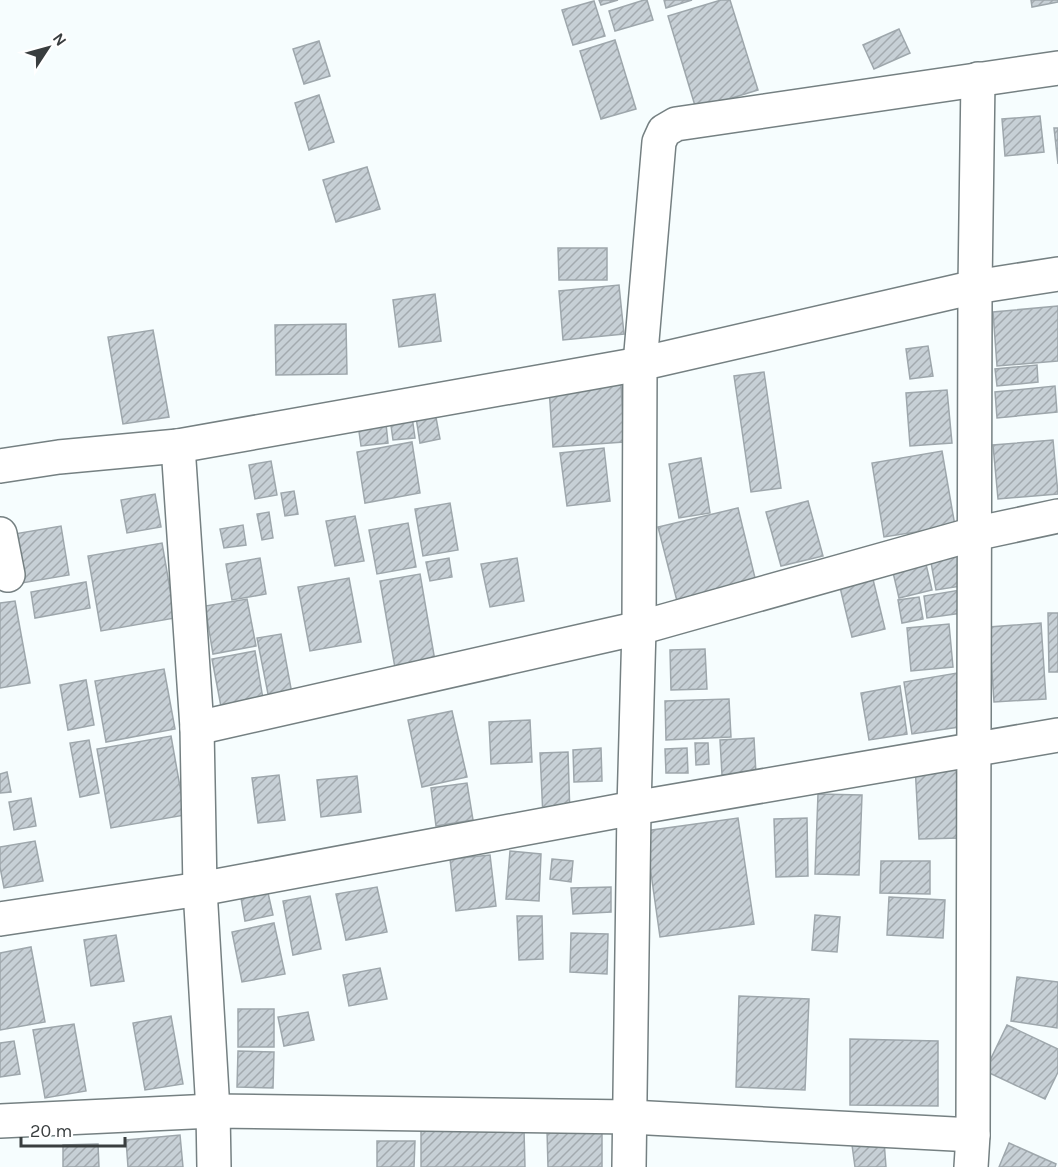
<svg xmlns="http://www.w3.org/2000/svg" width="1058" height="1167" font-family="Karla,sans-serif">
	<defs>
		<pattern id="building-hatch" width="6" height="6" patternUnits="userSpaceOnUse" patternTransform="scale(1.5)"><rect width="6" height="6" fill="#c7d0d6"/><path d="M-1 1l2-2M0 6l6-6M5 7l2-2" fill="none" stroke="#a3aaaf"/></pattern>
	</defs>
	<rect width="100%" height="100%" fill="#f6fdfe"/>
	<g fill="url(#building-hatch)" stroke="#9ea7ac" stroke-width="1.5">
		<path d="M599 0H618L601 5Z"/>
		<path d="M644 0H647L653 20 615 31 609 11Z"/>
		<path d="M664 0H692L666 8Z"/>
		<path d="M721 0H730L758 90 696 109 668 16Z"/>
		<path d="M1031 0H1058V2L1032 7Z"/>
		<path d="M594 1 605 36 573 45 562 10Z"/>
		<path d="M899 29 910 53 874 69 863 45Z"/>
		<path d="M615 40 636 109 601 119 580 51Z"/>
		<path d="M319 41 330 76 304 84 293 49Z"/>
		<path d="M319 95 334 142 309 150 295 103Z"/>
		<path d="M1040 116 1044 152 1005 156 1002 119Z"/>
		<path d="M1054 128H1058V164Z"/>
		<path d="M367 167 380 209 336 222 323 180Z"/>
		<path d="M558 248H607V280H559Z"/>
		<path d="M619 285 624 334 563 340 559 291Z"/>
		<path d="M435 294 441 341 399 347 393 300Z"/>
		<path d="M1058 306V361L997 366 993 312Z"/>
		<path d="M346 324 347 374 276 375 275 325Z"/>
		<path d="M153 330 169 417 123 424 108 337Z"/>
		<path d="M928 346 933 376 910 379 906 349Z"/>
		<path d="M1037 365 1038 382 997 386 995 369Z"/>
		<path d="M764 372 781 488 751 492 734 376Z"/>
		<path d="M621 383 624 442 553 447 549 388Z"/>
		<path d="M1055 386 1057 412 997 418 995 392Z"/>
		<path d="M947 390 952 443 910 446 906 393Z"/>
		<path d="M434 407 440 439 420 443 415 411Z"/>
		<path d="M411 409 415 438 393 440 389 411Z"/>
		<path d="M385 414 388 443 361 446 357 417Z"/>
		<path d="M1053 440 1058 494 998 499 993 445Z"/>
		<path d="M412 442 420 493 365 503 357 452Z"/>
		<path d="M604 448 610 501 567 506 560 453Z"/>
		<path d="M942 451 955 526 884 537 872 463Z"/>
		<path d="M701 458 710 513 679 518 669 464Z"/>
		<path d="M271 461 277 495 255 499 249 465Z"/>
		<path d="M294 491 298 514 285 516 281 493Z"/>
		<path d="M155 494 161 527 127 533 121 500Z"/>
		<path d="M808 501 823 556 781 566 766 512Z"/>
		<path d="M450 503 458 550 423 556 415 509Z"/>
		<path d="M738 508 756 582 677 601 658 527Z"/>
		<path d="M269 512 273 538 262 540 257 514Z"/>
		<path d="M355 516 364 561 335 566 326 521Z"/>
		<path d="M408 523 416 567 377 574 369 530Z"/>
		<path d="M243 525 246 545 224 548 220 529Z"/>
		<path d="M61 526 69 575 22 583 14 534Z"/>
		<path d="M162 543 175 618 101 631 88 556Z"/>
		<path d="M962 552 968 585 936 590 930 557Z"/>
		<path d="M260 558 266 594 232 600 226 564Z"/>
		<path d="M449 558 452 577 430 581 426 562Z"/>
		<path d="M517 558 524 601 490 607 481 564Z"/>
		<path d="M925 560 932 590 899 598 892 568Z"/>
		<path d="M871 571 885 629 852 637 838 579Z"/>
		<path d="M420 574 435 661 395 668 380 581Z"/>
		<path d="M349 578 361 642 310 651 298 587Z"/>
		<path d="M86 582 90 608 35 618 31 592Z"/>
		<path d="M966 589 969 612 927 618 924 596Z"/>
		<path d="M919 597 923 619 902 623 898 600Z"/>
		<path d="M247 599 256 646 213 654 205 606Z"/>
		<path d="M15 601 30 683 0 688V603Z"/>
		<path d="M1048 613H1058V672H1049Z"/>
		<path d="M1041 623 1046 699 994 702 989 627Z"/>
		<path d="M949 624 953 667 911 671 907 628Z"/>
		<path d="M281 634 292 694 269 699 257 638Z"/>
		<path d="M705 649 707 689 671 690 670 650Z"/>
		<path d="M255 651 264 705 222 712 212 659Z"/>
		<path d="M164 669 175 729 106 742 95 681Z"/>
		<path d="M957 673 966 726 912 734 904 682Z"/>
		<path d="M86 680 94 725 68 730 60 685Z"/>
		<path d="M900 686 907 734 869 740 861 693Z"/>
		<path d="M729 699 731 737 666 740 665 701Z"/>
		<path d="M452 711 467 777 422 787 408 720Z"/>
		<path d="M530 720 532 762 491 764 489 722Z"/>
		<path d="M171 736 185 815 111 828 97 749Z"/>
		<path d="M754 738 756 774 722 775 720 740Z"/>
		<path d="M89 740 99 793 80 797 70 743Z"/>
		<path d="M695 743H708L709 764 696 765Z"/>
		<path d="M601 748 602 781 574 782 573 750Z"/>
		<path d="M687 748 688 773H666L665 749Z"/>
		<path d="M568 752 570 816 543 817 540 753Z"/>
		<path d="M956 762 960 838 919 839 915 765Z"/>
		<path d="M7 772 11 792 0 793V774Z"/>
		<path d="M279 775 285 820 258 823 252 778Z"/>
		<path d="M357 776 361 812 321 817 317 780Z"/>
		<path d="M467 783 473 820 436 826 431 788Z"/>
		<path d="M818 794 862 795 859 875 815 874Z"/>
		<path d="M31 798 36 826 14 830 9 802Z"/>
		<path d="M738 818 754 924 660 937 645 831Z"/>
		<path d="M807 818 808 876 776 877 774 819Z"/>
		<path d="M35 841 43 881 4 888 0 867V847Z"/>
		<path d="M510 851 541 854 539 901 506 899Z"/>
		<path d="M490 855 496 906 456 911 450 859Z"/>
		<path d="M552 859 573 861 571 882 550 879Z"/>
		<path d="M881 861H930V894L880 893Z"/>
		<path d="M377 887 387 932 346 940 336 894Z"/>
		<path d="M611 887V912L573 914 571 888Z"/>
		<path d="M268 893 273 915 245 921 241 898Z"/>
		<path d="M310 896 321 949 293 955 283 901Z"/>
		<path d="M889 897 945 900 943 938 887 935Z"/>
		<path d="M815 915 840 917 837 952 812 950Z"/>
		<path d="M517 916H542L543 959 519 960Z"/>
		<path d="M274 923 285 974 242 982 232 932Z"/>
		<path d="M571 933 608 934 607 974 570 972Z"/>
		<path d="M116 935 124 981 91 986 84 940Z"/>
		<path d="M31 947 45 1022 0 1030V953Z"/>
		<path d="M380 968 387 999 349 1006 343 975Z"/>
		<path d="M1017 977 1058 982 1057 1028 1011 1021Z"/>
		<path d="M739 996 809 999 805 1090 736 1087Z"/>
		<rect x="238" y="1009" width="36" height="38"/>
		<path d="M308 1012 314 1040 284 1046 278 1017Z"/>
		<path d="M171 1016 183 1084 145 1090 133 1023Z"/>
		<path d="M74 1024 86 1091 45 1098 33 1030Z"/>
		<path d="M1007 1025 1058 1049V1072L1045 1099 985 1071Z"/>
		<path d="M850 1039 938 1041V1106L850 1105Z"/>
		<path d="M14 1041 20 1074 0 1077V1043Z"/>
		<path d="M238 1051 274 1052 273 1088 237 1087Z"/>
		<path d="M602 1129V1167H548L547 1130Z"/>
		<path d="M524 1130 525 1167H421V1131Z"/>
		<path d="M180 1135 183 1167H128L126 1140Z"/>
		<path d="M377 1141H415L414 1167H377Z"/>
		<path d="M884 1141 886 1167H855L852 1145Z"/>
		<path d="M1009 1143 1056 1164 1055 1167H999Z"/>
		<path d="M98 1144 99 1167H63V1145Z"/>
	</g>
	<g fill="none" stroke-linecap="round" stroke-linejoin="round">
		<g stroke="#758082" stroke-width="36">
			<g id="minor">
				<path d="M178 446 197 728 200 889 213 1111 214 1167"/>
				<path d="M0 466 59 457 178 446 640 364 975 287 1058 274"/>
				<path d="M0 534 8 575"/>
				<path d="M197 728 639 628 974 534 1058 516"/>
				<path d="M0 919 200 889 634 808 1058 735"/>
				<path d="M0 1121 213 1111 630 1117 973 1135"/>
				<path d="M629 1167 634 808 639 628 640 364 659 142 664 131 676 124 1058 68"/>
				<path d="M971 1167 973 1135 975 287 978 79"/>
			</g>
		</g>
		<use href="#minor" stroke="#fff" stroke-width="33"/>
	</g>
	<g transform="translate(48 48) rotate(54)" stroke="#ffffff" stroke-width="4.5" paint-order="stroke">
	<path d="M0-4.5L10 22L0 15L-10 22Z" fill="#393e3f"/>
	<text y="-9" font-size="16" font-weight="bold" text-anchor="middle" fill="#393e3f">N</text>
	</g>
	<path d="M21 1137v9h104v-9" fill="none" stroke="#393e3f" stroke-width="3"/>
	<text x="30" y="1137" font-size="18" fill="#393e3f" stroke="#ffffff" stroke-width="4.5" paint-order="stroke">20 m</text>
</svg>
